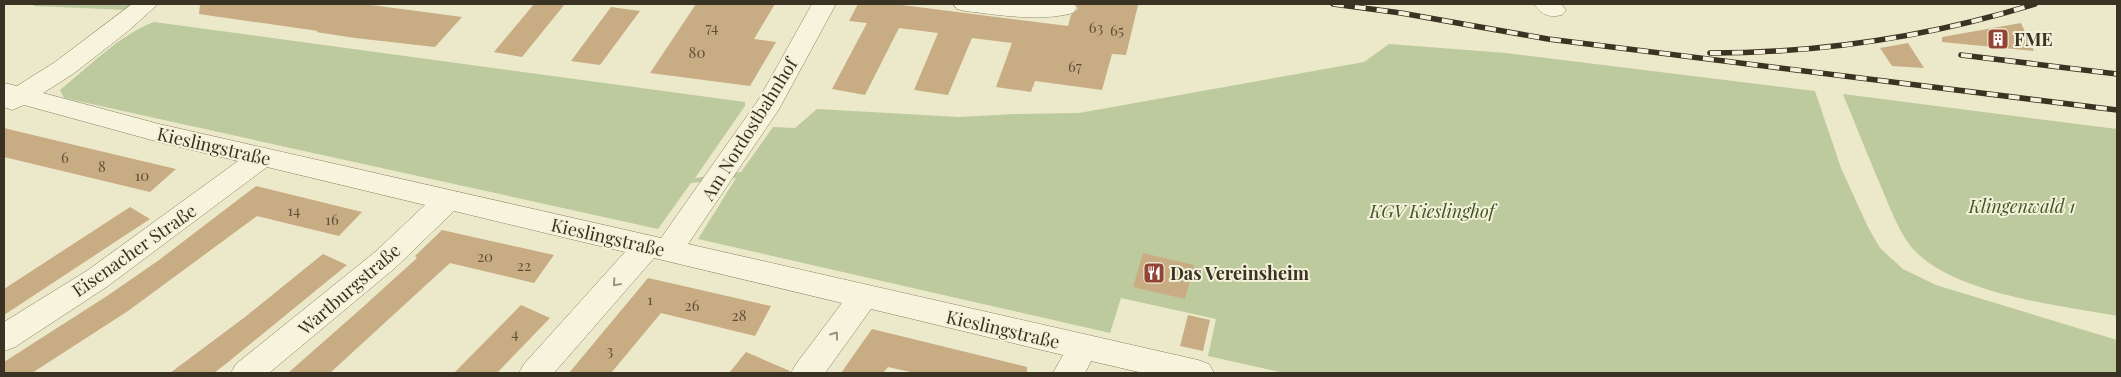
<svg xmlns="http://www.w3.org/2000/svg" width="2121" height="377" font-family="'Playfair Display',serif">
	<rect width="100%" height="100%" fill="#ece9ca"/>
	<g fill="#bdca9e">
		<path d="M33 4H134L128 10 34 6Z"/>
		<path d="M154 22 745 102V106L695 178 741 172 773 127 795 128 817 109 959 117 1015 114 1079 113 1364 62 1389 44 1506 53 1815 91 1841 168 1868 227 1880 248 1903 269 1936 285 2117 340V373H1284L1208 356 1216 319 1121 298 1110 333 698 239 736 178 691 183 658 229 64 98 60 90C87 68 122 33 154 22Z"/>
		<path d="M1843 94 2117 129V316C2059 305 1947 294 1909 244 1896 226 1888 202 1879 182 1867 153 1855 124 1843 94Z"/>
	</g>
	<g fill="#c8ac83">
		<path d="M200 4H364L462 17 435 47 355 38 316 32 318 31 199 14Z"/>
		<path d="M534 4H565L522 57 494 52Z"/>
		<path d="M696 4H775L754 39 776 42 750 86 650 73Z"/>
		<path d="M858 4H894L1068 26 1071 15 1078 9 1076 4 1138 5 1126 55 1112 54 1102 90 1035 81 1031 92 996 87 1012 43 972 38 948 95 914 90 938 33 899 28 865 95 832 89 867 23 849 21Z"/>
		<path d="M611 7 640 11 600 65 571 61Z"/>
		<path d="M2021 23 2034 51 1942 42V37Z"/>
		<path d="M1908 43 1924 68 1892 66 1880 48Z"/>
		<path d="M4 128 62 142 176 169 150 192 4 157Z"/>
		<path d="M256 186 362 212 339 236 257 216 128 311 32 373H4V362L107 296 159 260Z"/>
		<path d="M130 207 150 219 4 315V289Z"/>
		<path d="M442 230 554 255 534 283 450 263 330 373H288L364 306 417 258 415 256Z"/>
		<path d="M1143 253 1194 265 1185 299 1133 287Z"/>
		<path d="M323 254 347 265 227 363 214 373H170L245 317Z"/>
		<path d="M648 278 679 285 771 306 755 336 661 313 611 373H569Z"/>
		<path d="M521 305 550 318 497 373H454Z"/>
		<path d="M1188 315 1210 320 1203 351 1180 346Z"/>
		<path d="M872 329 1027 367V373H915L888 367 883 373H841Z"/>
		<path d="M746 352 790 371 789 373H729Z"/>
	</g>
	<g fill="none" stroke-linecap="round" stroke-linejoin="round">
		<g stroke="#887d5f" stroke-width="1">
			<g id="minor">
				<path d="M132 4H158L127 32 73 74 43 93 159 124 661 238 759 99 812 4H836L779 109 688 244 1198 360 1209 364 1214 373H1143L1091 361 1085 373H1053L1063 355 871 309 825 373H791L796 364 842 303 654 258 554 373H519L524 364 625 252 454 211 395 268 269 373H231L236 364 375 252 425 205 267 167 108 286 15 347 4 351V322L88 270 238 161 159 142 24 105 12 110 4 107V83L17 86 55 62Z"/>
				<path d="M953 4H1074L1077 8 1073 13C1039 22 1000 15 965 11L957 9Z"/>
				<path d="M1534 4H1561L1566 10 1562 15C1550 18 1541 15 1534 4Z"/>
			</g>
		</g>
		<use href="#minor" fill="#f7f4dd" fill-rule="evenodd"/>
		<g stroke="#3a3222" stroke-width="5.5">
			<g id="rail">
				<path d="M1333 4 1401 13 1548 39 2117 110"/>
				<path d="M1710 53C1822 53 1928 37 2035 4"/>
				<path d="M1961 55 2117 74"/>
			</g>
		</g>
		<use href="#rail" stroke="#f4f1d9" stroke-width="4" stroke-dasharray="11" stroke-linecap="butt"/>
	</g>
	<defs><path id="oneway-chevron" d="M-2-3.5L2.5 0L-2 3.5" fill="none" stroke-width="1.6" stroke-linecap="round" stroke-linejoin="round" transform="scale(1.25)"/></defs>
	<g stroke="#989380">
		<use href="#oneway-chevron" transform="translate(616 283) rotate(131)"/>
		<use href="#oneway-chevron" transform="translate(835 335) rotate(-54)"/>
	</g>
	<defs>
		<g id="building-square" transform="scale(1.125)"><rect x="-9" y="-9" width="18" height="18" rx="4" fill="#934533" stroke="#f4f1d9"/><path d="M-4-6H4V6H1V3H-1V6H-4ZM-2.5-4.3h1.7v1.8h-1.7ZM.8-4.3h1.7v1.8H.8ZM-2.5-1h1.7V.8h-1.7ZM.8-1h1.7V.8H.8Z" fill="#fff"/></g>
		<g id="restaurant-square" transform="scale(1.125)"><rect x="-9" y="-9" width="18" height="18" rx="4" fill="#934533" stroke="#f4f1d9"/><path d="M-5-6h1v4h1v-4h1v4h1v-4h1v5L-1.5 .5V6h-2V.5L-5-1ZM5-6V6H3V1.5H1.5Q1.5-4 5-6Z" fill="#fff"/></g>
	</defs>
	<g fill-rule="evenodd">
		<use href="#building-square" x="1998" y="39"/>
		<use href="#restaurant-square" x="1154" y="273"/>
	</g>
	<g text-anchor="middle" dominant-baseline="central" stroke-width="4" stroke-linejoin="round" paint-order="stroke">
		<g font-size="15" fill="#5e503a">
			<text x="712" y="27">74</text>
			<text x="1096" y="27">63</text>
			<text x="1117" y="30">65</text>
			<text x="697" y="52">80</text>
			<text x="1075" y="66">67</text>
			<text x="65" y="157">6</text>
			<text x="102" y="166">8</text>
			<text x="142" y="175">10</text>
			<text x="294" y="210">14</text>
			<text x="332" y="219">16</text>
			<text x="485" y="256">20</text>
			<text x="524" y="265">22</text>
			<text x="650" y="299">1</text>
			<text x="692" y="305">26</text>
			<text x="739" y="315">28</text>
			<text x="515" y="333">4</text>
			<text x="610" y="350">3</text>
		</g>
		<g font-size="18" font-weight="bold" fill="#3a3222" stroke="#f4f1d9" text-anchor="start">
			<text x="2014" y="39">FME</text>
			<text x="1170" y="273">Das Vereinsheim</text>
		</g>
		<g font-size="18" fill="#3a3222" stroke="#f4f1d9">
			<text transform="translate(749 129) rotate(-58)">Am Nordostbahnhof</text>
			<text transform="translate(214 146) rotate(13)">Kieslingstraße</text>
			<text transform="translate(608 237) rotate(13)">Kieslingstraße</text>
			<text transform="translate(134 250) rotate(-35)">Eisenacher Straße</text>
			<text transform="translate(349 289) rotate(-41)">Wartburgstraße</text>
			<text transform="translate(1003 329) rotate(13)">Kieslingstraße</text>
		</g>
		<g font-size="18" font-style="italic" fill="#42552a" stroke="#f4f1d9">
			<text x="2022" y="206">Klingenwald 1</text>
			<text x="1432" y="211">KGV Kieslinghof</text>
		</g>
	</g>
	<rect width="2121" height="377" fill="none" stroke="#3a3222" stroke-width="10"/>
</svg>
